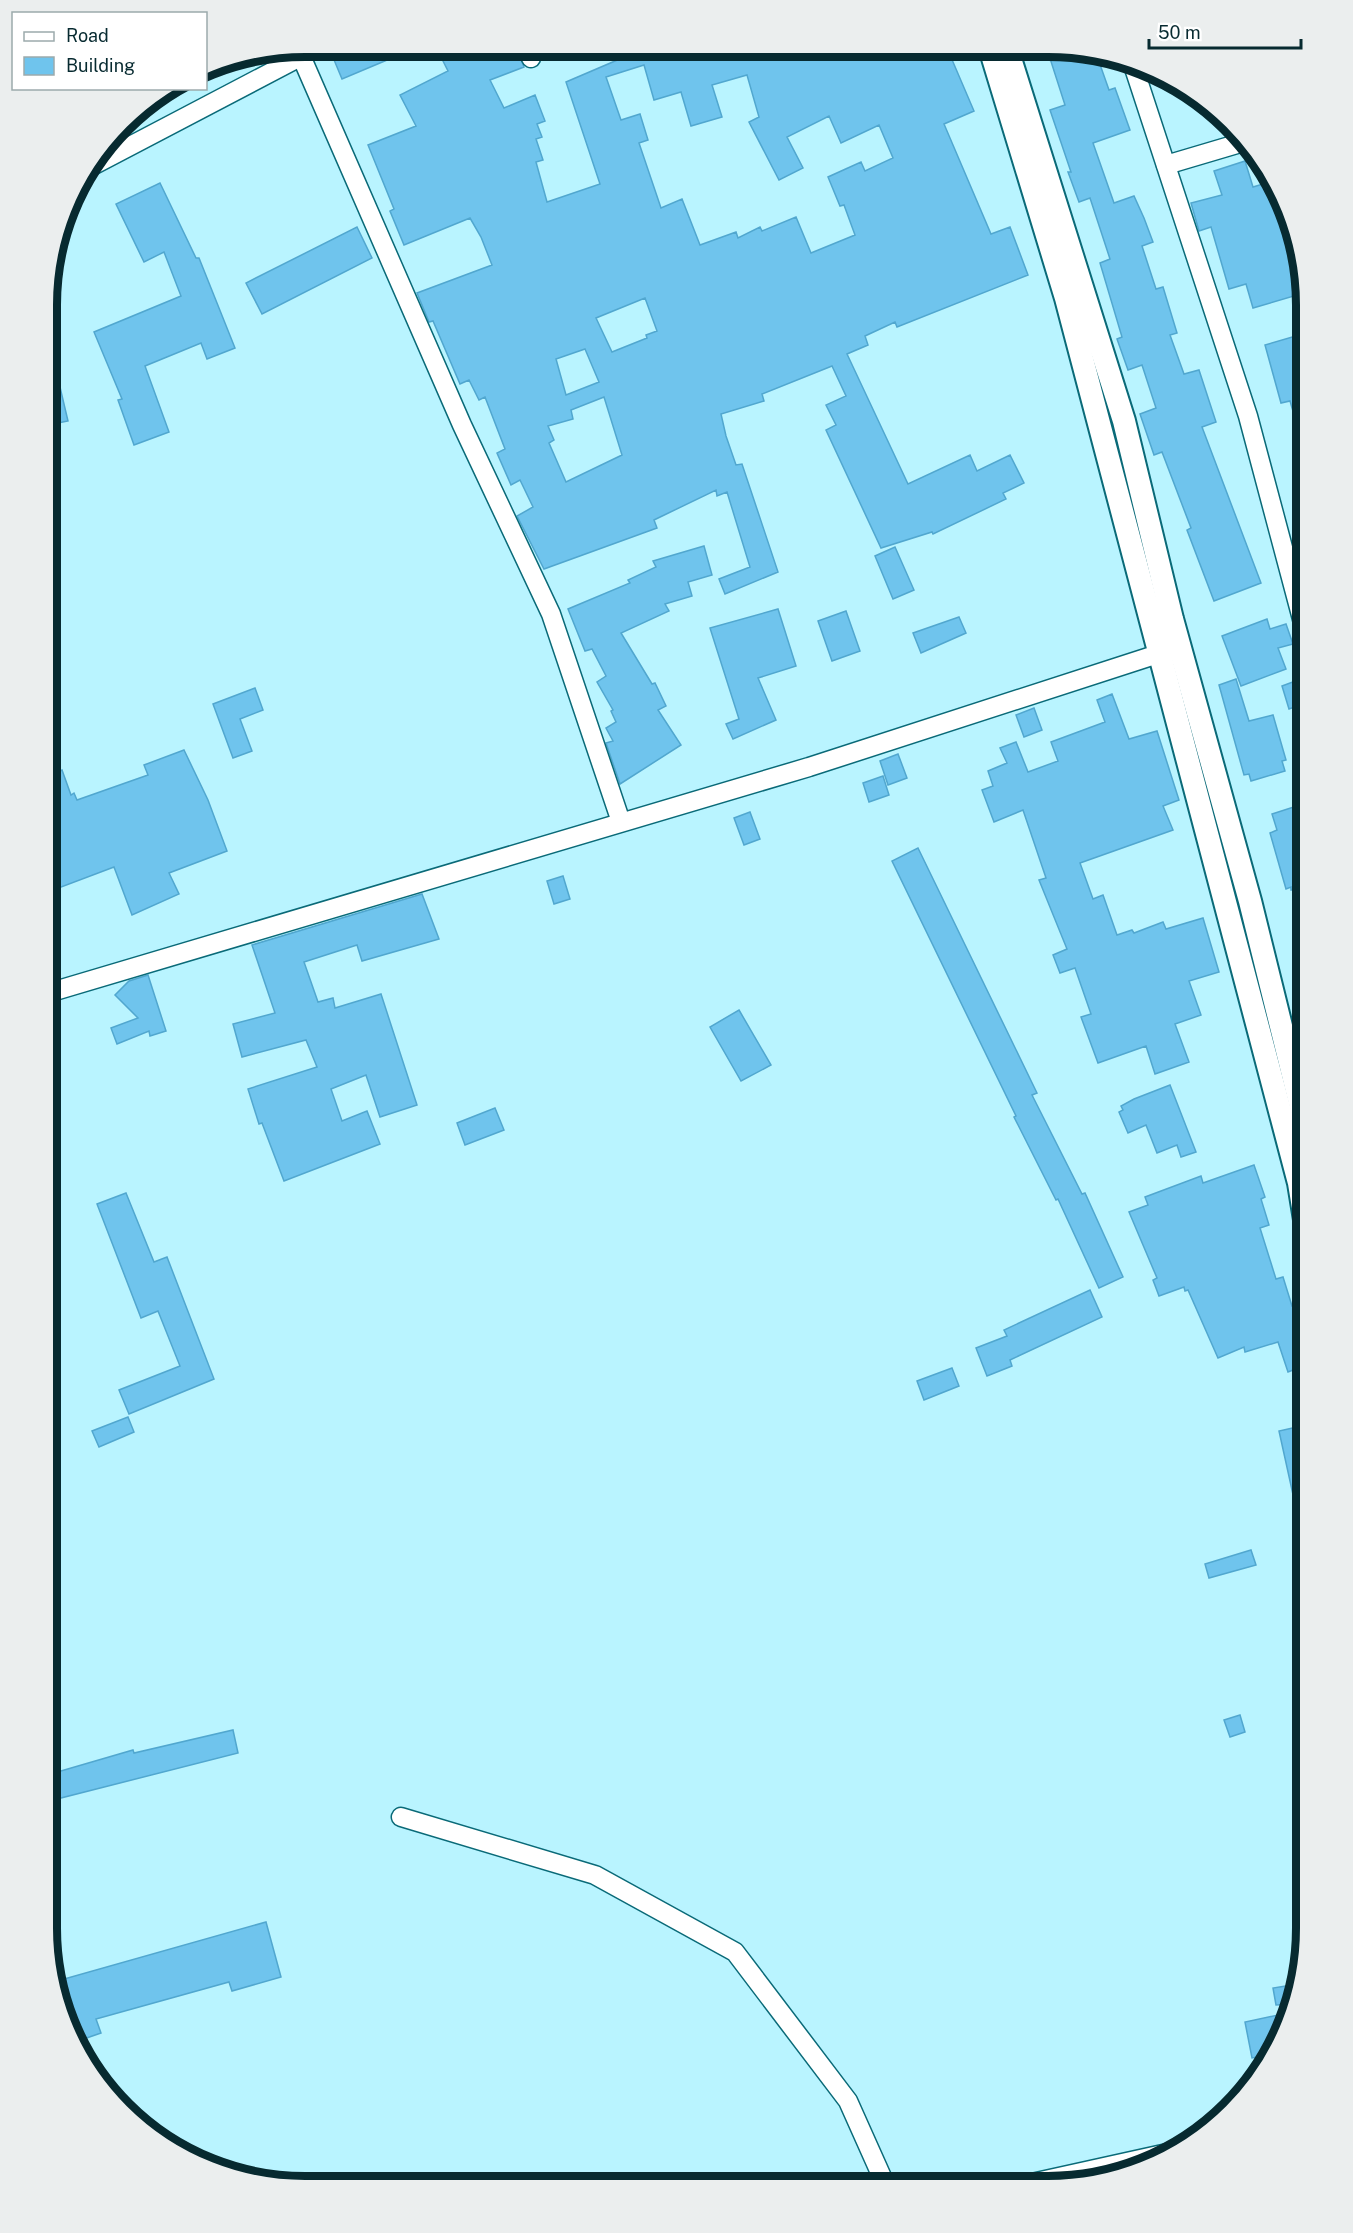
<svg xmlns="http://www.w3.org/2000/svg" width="1353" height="2233" font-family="'Public Sans',sans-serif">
	<rect width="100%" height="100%" fill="#b9f4ff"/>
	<g fill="#6fc4ed" stroke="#51a7cf" stroke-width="1.5" fill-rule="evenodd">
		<path d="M352 47H418L342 79 332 55Z"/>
		<path d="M436 47H516L524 67 490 80 504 108 535 95 545 121 537 124 542 137 536 139 543 160 536 162 547 202 600 184 566 82 636 52 634 47 947 48 974 111 944 124 991 234 1010 227 1028 275 897 327 895 322 865 336 868 345 847 354 908 484 970 455 977 471 1010 455 1024 483 1003 493 1006 499 933 534 932 532 881 548 826 430 836 425 826 405 846 396 832 366 762 394 764 401 721 414 726 436 736 465 742 464 778 572 725 594 719 579 750 567 727 492 717 496 716 490 654 520 657 528 544 569 517 516 533 507 520 480 511 485 497 453 505 449 485 397 479 400 469 380 460 384 433 321 429 322 417 293 492 265 481 237 470 218 404 245 390 211 394 209 368 145 416 126 400 95 448 71ZM644 65 654 100 681 92 691 126 722 117 712 85 747 75 759 117 749 122 779 180 803 168 787 137 829 116 841 143 879 125 893 158 865 171 861 162 828 177 840 206 844 205 855 235 811 253 796 217 762 231 760 227 738 238 736 232 700 245 682 199 661 208 639 143 648 140 640 114 621 120 606 77ZM645 298 657 331 646 335 647 338 612 352 596 318ZM585 349 599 382 566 395 556 359ZM604 397 622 455 566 482 549 443 554 440 548 426 573 419 571 410Z"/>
		<path d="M1047 49H1082L1096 53 1109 90 1115 88 1130 130 1093 143 1114 203 1134 196 1144 218 1153 242 1142 246 1156 289 1163 287 1177 333 1170 335 1184 374 1199 370 1216 422 1202 427 1261 583 1214 601 1187 530 1191 528 1162 452 1154 455 1140 414 1156 408 1142 365 1128 370 1117 339 1122 337 1100 263 1110 259 1090 198 1079 202 1068 172H1071L1050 110 1065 105Z"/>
		<path d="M1245 161 1253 187 1273 181 1287 206 1304 293 1253 308 1246 284 1229 289 1211 227 1199 231 1191 203 1222 195 1214 171Z"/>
		<path d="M160 183 196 258H199L235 348 207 359 201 343 145 366 169 432 134 445 118 400 122 399 94 332 181 296 164 252 144 262 116 204Z"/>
		<path d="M357 227 372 258 262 314 246 283Z"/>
		<path d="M1306 333V441L1302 442 1290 401 1281 403 1265 345Z"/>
		<path d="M55 366 68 421 48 425 49 367Z"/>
		<path d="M704 546 712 575 688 582 692 596 665 604 669 611 621 633 652 684 655 683 666 706 658 710 681 745 620 784 606 743 613 741 606 728 616 722 611 711 613 710 597 682 606 676 592 649 585 651 568 609 630 583 628 580 656 567 653 561Z"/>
		<path d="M895 547 914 590 893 599 875 556Z"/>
		<path d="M778 609 796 666 758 678 776 720 733 739 726 724 739 719 710 628Z"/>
		<path d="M846 611 860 651 832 661 818 621Z"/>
		<path d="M959 617 966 633 921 653 913 633Z"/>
		<path d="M1267 619 1270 629 1286 624 1293 644 1278 648 1286 669 1241 686 1222 636Z"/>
		<path d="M1306 677V703L1289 709 1282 686Z"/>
		<path d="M1236 679 1249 721 1273 715 1286 760 1282 761 1285 771 1251 781 1249 774 1244 775 1219 685Z"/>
		<path d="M255 688 263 710 240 719 252 751 233 758 213 704Z"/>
		<path d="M1112 694 1129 739 1157 731 1179 800 1163 806 1173 830 1080 863 1093 899 1103 895 1117 935 1132 930 1134 933 1163 922 1166 929 1203 918 1219 972 1189 981 1201 1015 1175 1024 1189 1062 1155 1074 1146 1046 1098 1063 1081 1017 1091 1014 1075 968 1060 973 1053 955 1067 949 1039 880 1046 878 1023 810 994 822 982 790 993 786 988 771 1007 763 1000 748 1016 742 1028 772 1058 761 1051 742 1105 722 1097 700Z"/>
		<path d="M1034 708 1042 730 1024 737 1016 715Z"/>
		<path d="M184 750 208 800 227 851 169 873 179 894 132 915 114 867 48 892V875L56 872 48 852V776L62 770 71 795 74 793 77 800 148 775 144 765Z"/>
		<path d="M898 754 907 778 888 785 880 761Z"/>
		<path d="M883 776 889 795 869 802 863 783Z"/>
		<path d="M1306 803V890H1291V887L1286 889 1270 833 1277 830 1272 814Z"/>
		<path d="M750 812 760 839 744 845 734 818Z"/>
		<path d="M918 848 1037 1093 1032 1095 1082 1194 1085 1193 1123 1277 1099 1288 1058 1199 1056 1200 1014 1117 1016 1116 892 861Z"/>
		<path d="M563 876 570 899 554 904 547 881Z"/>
		<path d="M422 894 439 939 362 961 357 945 304 962 318 1002 333 998 335 1008 381 994 417 1105 380 1117 366 1075 331 1089 342 1121 367 1111 380 1144 284 1181 262 1123 259 1124 248 1089 317 1067 306 1040 242 1057 233 1024 275 1013 252 945Z"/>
		<path d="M148 975 166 1031 150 1036 149 1031 117 1044 111 1028 138 1018 115 995 129 981Z"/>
		<path d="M739 1010 771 1065 741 1081 710 1027Z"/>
		<path d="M1170 1085 1196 1152 1181 1157 1177 1145 1157 1153 1146 1125 1128 1133 1119 1112 1123 1110 1121 1106 1134 1099Z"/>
		<path d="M495 1108 504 1130 465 1145 457 1123Z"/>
		<path d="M1254 1165 1265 1197 1261 1199 1269 1225 1260 1228 1276 1279 1283 1277 1292 1306 1294 1305 1304 1333 1297 1335 1306 1365 1288 1372 1278 1342 1245 1352 1244 1347 1218 1358 1188 1290 1185 1291 1184 1287 1159 1296 1153 1280 1157 1278 1129 1212 1148 1205 1145 1197 1201 1176 1203 1183Z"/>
		<path d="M126 1193 154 1262 167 1257 214 1379 129 1414 119 1390 180 1366 158 1311 141 1318 97 1204Z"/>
		<path d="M1090 1290 1102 1317 1010 1360 1012 1366 987 1376 976 1348 1007 1336 1004 1330Z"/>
		<path d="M952 1368 959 1386 924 1400 917 1381Z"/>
		<path d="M128 1417 134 1432 99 1447 92 1431Z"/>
		<path d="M1306 1425V1521L1299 1522 1279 1431Z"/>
		<path d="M1251 1550 1256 1565 1209 1578 1205 1564Z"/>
		<path d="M1240 1715 1245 1732 1230 1737 1224 1720Z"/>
		<path d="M233 1730 238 1753 53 1800 47 1775 133 1750 134 1753Z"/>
		<path d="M266 1922 281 1977 232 1991 229 1982 96 2019 101 2033 75 2042 66 2027 57 1981Z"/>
		<path d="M1298 1984 1294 2004 1276 2005 1273 1988Z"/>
		<path d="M1292 2012 1269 2055 1252 2058 1245 2022Z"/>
	</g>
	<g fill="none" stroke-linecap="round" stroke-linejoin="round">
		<g stroke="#0a6a78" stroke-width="21">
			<g id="minor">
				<path d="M527 47 531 58"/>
				<path d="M301 56 462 425 551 614 621 822"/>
				<path d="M1132 62 1248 416 1306 634"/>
				<path d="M1166 165 1247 141"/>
				<path d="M92 166 319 47"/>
				<path d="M48 993 809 767 1158 654"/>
				<path d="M401 1817 595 1875 735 1952 848 2101 886 2186"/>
				<path d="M1018 2186 1172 2152"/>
			</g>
		</g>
		<g stroke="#0a6a78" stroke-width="26">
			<g id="tertiary">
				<path d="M990 48 1066 298 1299 1183 1306 1226"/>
				<path d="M1007 49 1124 421 1172 619 1250 901 1306 1127"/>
			</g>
		</g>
		<use href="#minor" stroke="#fff" stroke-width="18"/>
		<use href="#tertiary" stroke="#fff" stroke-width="22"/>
	</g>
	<path d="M0 0H1353V2233H0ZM305 57H1048A248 248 0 0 1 1296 305V1928A248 248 0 0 1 1048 2176H305A248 248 0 0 1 57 1928V305A248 248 0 0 1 305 57Z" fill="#ebeeee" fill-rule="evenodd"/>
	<path fill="none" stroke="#072a30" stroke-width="8" d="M305 57H1048A248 248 0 0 1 1296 305V1928A248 248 0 0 1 1048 2176H305A248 248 0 0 1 57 1928V305A248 248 0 0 1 305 57Z"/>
	<rect x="12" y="12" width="195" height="78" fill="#ffffff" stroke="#9caaac" stroke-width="1.5"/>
	<rect x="24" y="32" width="30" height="9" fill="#ffffff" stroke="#9caaac" stroke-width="1.5"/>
	<text x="66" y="42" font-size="18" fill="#072a30">Road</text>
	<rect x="24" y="57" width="30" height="18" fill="#6fc4ed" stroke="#9caaac" stroke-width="1.5"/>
	<text x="66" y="72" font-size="18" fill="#072a30">Building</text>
	<path d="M1149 39v9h152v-9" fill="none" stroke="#072a30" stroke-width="3"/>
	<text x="1158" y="39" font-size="18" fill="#072a30" stroke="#ffffff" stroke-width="4.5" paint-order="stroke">50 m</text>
</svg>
